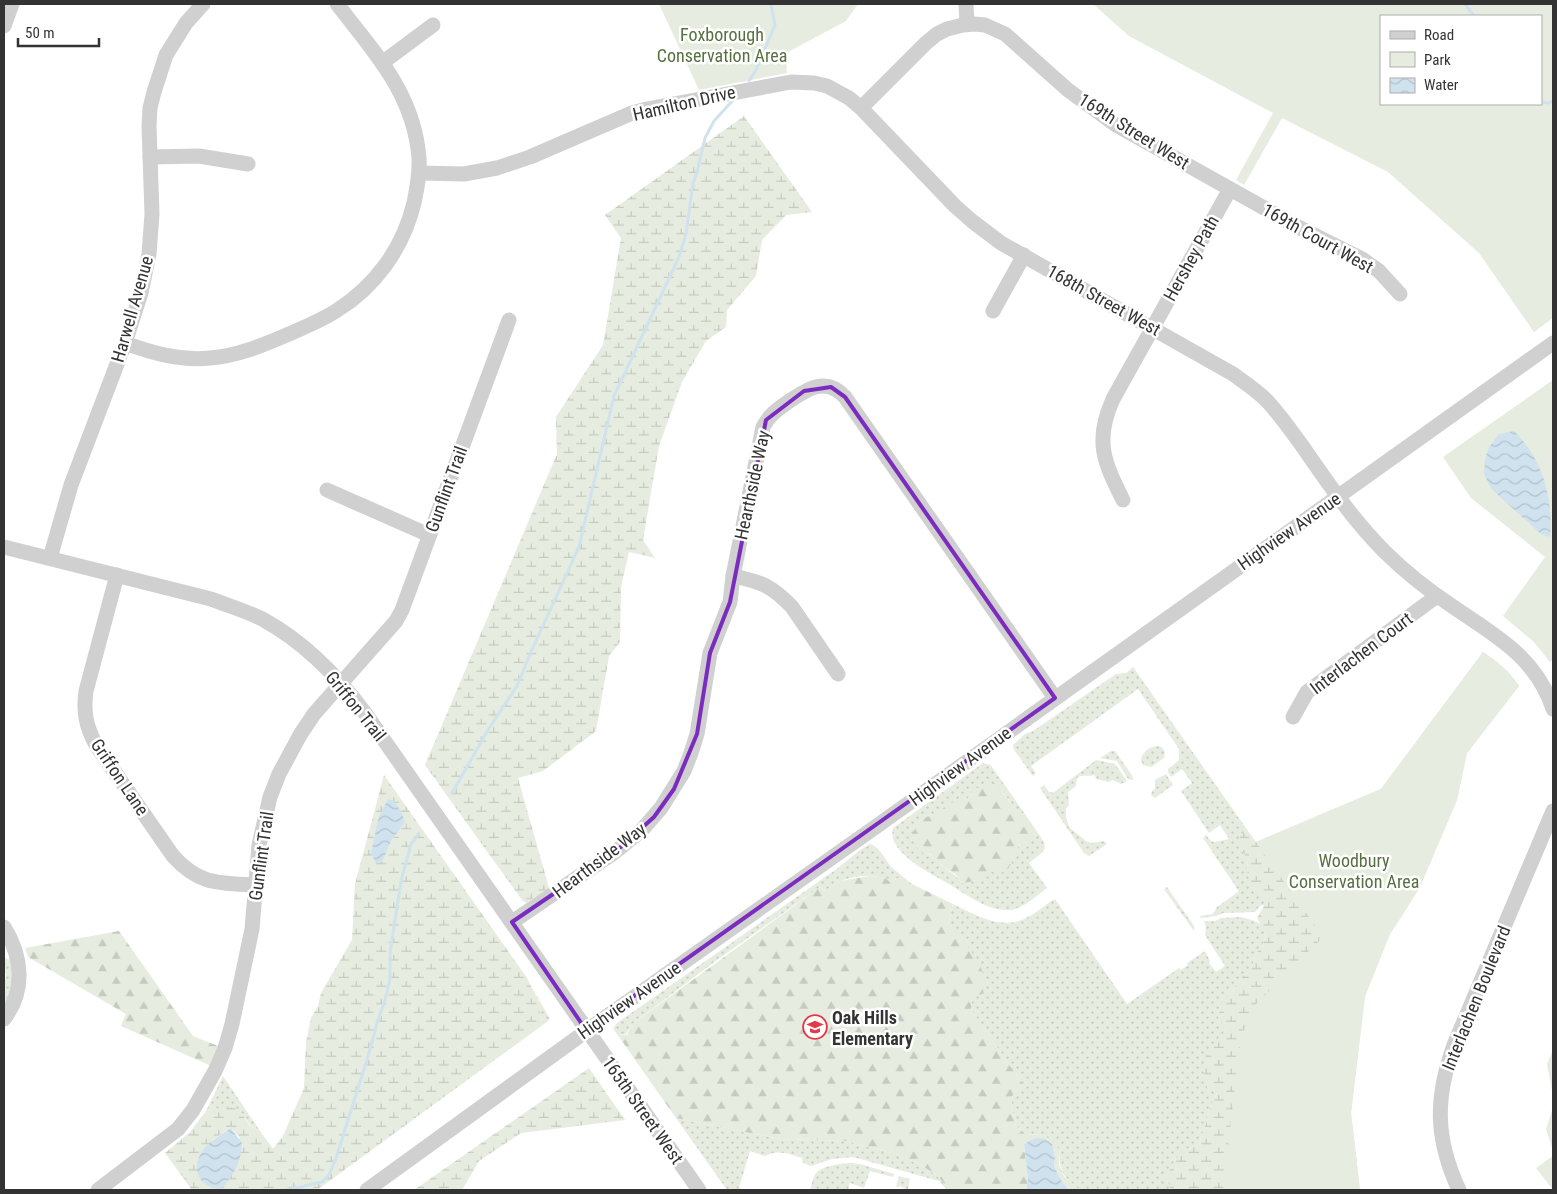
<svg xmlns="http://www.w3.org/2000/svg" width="1557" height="1194" font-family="'Roboto Condensed',sans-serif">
	<defs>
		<pattern id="grass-dots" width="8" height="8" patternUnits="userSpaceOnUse" patternTransform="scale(1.25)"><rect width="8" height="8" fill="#e6ecdf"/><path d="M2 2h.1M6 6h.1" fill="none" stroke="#c6cbc0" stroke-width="1.8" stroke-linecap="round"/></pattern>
		<pattern id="forest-firs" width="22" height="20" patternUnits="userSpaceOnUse" patternTransform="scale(1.25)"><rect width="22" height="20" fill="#e6ecdf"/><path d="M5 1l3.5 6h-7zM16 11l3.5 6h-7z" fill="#c6cbc0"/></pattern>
		<pattern id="wetland-marsh" width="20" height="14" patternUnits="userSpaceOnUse" patternTransform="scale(1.25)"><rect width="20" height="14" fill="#e6ecdf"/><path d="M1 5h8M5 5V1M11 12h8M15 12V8" fill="none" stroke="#c6cbc0"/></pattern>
		<pattern id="water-waves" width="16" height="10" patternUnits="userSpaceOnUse" patternTransform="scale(1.25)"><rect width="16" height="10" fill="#cfe2ee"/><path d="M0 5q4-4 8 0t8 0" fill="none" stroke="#b2c2cd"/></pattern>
	</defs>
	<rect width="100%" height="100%" fill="#fff"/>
	<g fill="url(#grass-dots)">
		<path d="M1133 667 1248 831 1243 833 1240 847 1248 861 1247 872 1264 898V905L1260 906 1255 912 1223 913 1216 916 1201 918 1200 916 1213 914 1217 907 1238 892V890L1203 838 1206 835 1211 841 1215 842 1229 839 1220 825 1209 833 1181 791 1192 783 1182 769 1171 777 1168 772V769L1179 760V749L1138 689 1031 766 1036 773 1033 776 1014 750 1013 745 1025 734 1033 731 1116 674 1126 673Z"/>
		<path d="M1159 746C1164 748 1166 752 1164 758L1151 767 1143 765 1141 760C1142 752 1150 746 1159 746Z"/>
		<path d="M1111 751H1115L1133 777V780L1128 779 1117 761 1100 758Z"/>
		<path d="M1096 760 1115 764 1127 781 1121 784 1113 780 1108 782 1097 779 1094 775C1088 777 1082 774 1077 778L1076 786 1068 792 1069 805 1066 808V817L1069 827 1086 841 1092 843 1104 841 1107 844 1089 856 1084 853 1040 788 1044 785 1049 792H1051L1053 793Z"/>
		<path d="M983 763 990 765 992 767 1025 814 1017 811 1002 791 974 790 968 798H961L934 814 920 820 921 852C934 854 934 859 944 867 952 874 955 874 962 883 988 881 1000 861 1018 846 1024 840 1032 839 1038 833 1051 851 1044 850 1029 863L1047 888C1036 896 1021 911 1007 910 986 910 967 895 951 885 934 875 886 853 893 828Z"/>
		<path d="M1166 774 1173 785 1155 798 1151 795 1152 791 1155 789V780Z"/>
		<path d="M870 844C881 848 885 860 892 868 895 870 899 873 902 876L891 882C877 873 857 875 841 881 835 883 830 888 824 891L820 887 717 960 631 1025 626 1034H617L613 1028 617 1023 838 868 860 850Z"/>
		<path d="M1167 887 1194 926V931L1164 889Z"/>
		<path d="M1055 899 1127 1004 1179 968 1181 970 1188 965 1187 963 1205 951 1210 961 1209 963 1216 972 1225 966 1205 935 1206 927 1204 921H1215L1221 918 1241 917 1255 921 1262 925 1266 933 1263 945 1256 953 1251 970 1240 979 1231 993 1222 1003 1227 1029 1218 1039 1217 1092 1211 1106 1199 1145C1177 1150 1177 1159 1166 1176L1170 1188 1172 1190H1079C1064 1176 1059 1173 1060 1152L1044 1135 1025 1134 1016 1126C1014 1118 1009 1099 1014 1093 1017 1089 1020 1088 1023 1084L971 1010 972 998 948 925 953 904C972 913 996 928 1019 921 1032 917 1043 906 1055 899Z"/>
		<path d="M4 958 11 960 12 986 4 1007V982L6 977Z"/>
		<path d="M533 989 550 1019 544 1024 540 1016V1004Z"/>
		<path d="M223 1076 260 1131 251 1126 240 1111 214 1109 206 1111Z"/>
		<path d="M676 1118 780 1139 847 1141 895 1154 919 1164 935 1174 946 1185 948 1190H947L939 1181 853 1157 832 1159 811 1166 803 1163 802 1158C789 1154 778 1149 765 1156L750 1151 739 1188 743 1190H727Z"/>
		<path d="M850 1163 860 1164 894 1174 893 1177 870 1171 864 1188 850 1183 848 1190H810C812 1184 813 1175 818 1171 825 1166 842 1163 850 1163Z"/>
		<path d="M899 1176 910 1179 908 1190 900 1186 896 1187Z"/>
	</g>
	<g fill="url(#forest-firs)">
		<path d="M988 782 996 784 1017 811 1025 814 1038 833 1027 844H1019C1015 858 1011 871 996 875L992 871C983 878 974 882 962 883L955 874 944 867 930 854 921 852 914 844 912 834 920 820 934 814 961 797 968 798 974 790Z"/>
		<path d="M869 876 883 877 891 882 902 876 912 884 953 904 948 925C962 939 980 958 984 977 985 982 983 988 983 993L972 999 971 1010 1023 1084C1020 1088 1017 1089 1014 1093 1009 1099 1014 1118 1016 1126L1025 1134 1044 1135 1056 1144 1060 1152 1059 1165 1064 1176 1079 1190H1069L1061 1180 1054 1166 1055 1157 1052 1145C1042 1137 1035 1137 1024 1144L1028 1179 1026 1190H948L946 1185 935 1174 919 1164 895 1154 847 1141 780 1139 676 1118 617 1034 627 1035 631 1025 820 887 824 891 840 881Z"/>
		<path d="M119 931 193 1036 218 1046 209 1065 121 1026 126 1014 28 957 25 948Z"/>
	</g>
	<g fill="url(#wetland-marsh)" fill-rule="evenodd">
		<path d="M744 116 812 212 786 215 762 240 756 276 727 310 726 327 706 341 682 382 659 446 643 540 655 558 629 552 621 587 620 642 609 656 596 731 543 771 518 778 549 888 526 903 522 900 425 765 557 454 556 417 603 345 621 238 605 215Z"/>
		<path d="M1483 652C1497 661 1510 672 1519 686L1467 753 1457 800 1419 889 1390 934 1365 996 1351 1113 1360 1190H1172L1170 1188 1166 1176C1177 1159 1177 1150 1199 1145L1211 1106 1217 1093 1204 1087 1205 1058 1210 1048 1227 1029 1218 1018 1222 1002 1231 993 1240 979 1251 970 1256 953 1263 945 1266 933 1257 918 1264 905V899L1252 890 1247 872 1248 861 1240 847 1239 839 1243 833 1248 831 1256 842 1381 789Z"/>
		<path d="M384 775 527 978 540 1004V1016L544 1024 317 1190H192L165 1153 190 1132 206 1111 222 1107 234 1108 240 1111 250 1126 260 1131 273 1149 283 1136 304 1088 306 1042 311 1018 318 1006 321 993 352 940 355 884ZM385 807 399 830 391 841 387 850 376 833 379 816ZM231 1128 240 1138 202 1152 214 1139Z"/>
		<path d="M589 1068 625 1120 521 1133 479 1161 462 1190H414Z"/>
	</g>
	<g fill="#e6ecdf" fill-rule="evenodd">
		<path d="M659 4H858L846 21 786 53 787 73 699 90Z"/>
		<path d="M1093 4H1553V318L1534 332 1479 253 1388 172 1282 118 1244 185 1236 180 1273 113 1129 36ZM1381 16H1541V104H1381Z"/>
		<path d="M1553 380V660L1550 662 1534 642 1503 616 1545 557 1471 498 1443 457Z"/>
		<path d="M1483 652C1497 661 1510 672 1519 686L1467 753 1457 800 1419 889 1390 934 1365 996 1351 1113 1360 1190H1223L1241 1037 1256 1004 1323 937 1256 842 1381 789Z"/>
		<path d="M1553 1050V1096L1547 1064Z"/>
		<path d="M1553 1107V1151L1546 1129Z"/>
		<path d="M1553 1156V1190L1536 1168Z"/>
	</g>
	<g fill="url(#water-waves)">
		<path d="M1514 431C1543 459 1553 498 1550 537L1541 534 1499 496 1491 488 1484 474 1485 459 1489 447 1499 434Z"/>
		<path d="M388 799 393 800 401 811 405 822 391 841 382 862 376 863 371 853 379 816Z"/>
		<path d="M231 1128 242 1143C241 1162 234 1175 221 1189 199 1188 190 1169 203 1150 211 1140 221 1135 231 1128Z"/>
		<path d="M1037 1138 1045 1139 1052 1144 1055 1157 1054 1166 1061 1180 1069 1190H1026L1028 1179 1024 1144 1031 1140Z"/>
	</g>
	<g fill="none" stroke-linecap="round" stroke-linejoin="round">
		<g stroke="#cfe2ee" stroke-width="3">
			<path d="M1465 4 1474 16"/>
			<path d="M749 81 756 70 775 25 771 4"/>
			<path d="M1541 102 1549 103 1553 101"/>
			<path d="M452 793 488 730 517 686 530 654 579 547 614 396 679 257 686 234 693 183 697 172 705 138 714 121 735 98"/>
			<path d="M287 1190 322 1182 329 1175 336 1158 366 1063 378 1020 385 1000 390 979V953L401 881 411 844 418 835"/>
		</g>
		<g stroke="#d0d0d0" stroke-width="15">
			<path d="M966 4 967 24"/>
			<path d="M4 26 12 4"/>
			<path d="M382 63 433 25"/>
			<path d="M861 108 926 43 937 34 947 29 963 25 974 24 985 25 1005 34 1068 90 1116 125 1298 227 1362 259 1379 271 1400 294"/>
			<path d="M150 157 199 156 248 164"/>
			<path d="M419 173 464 174 497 168 530 157 632 113 647 109 791 82 814 83 827 86 849 98 861 108 955 206 972 221 1001 243 1233 374C1245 383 1258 391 1268 402 1281 416 1292 432 1303 447 1328 483 1353 520 1384 551 1405 572 1428 590 1452 606 1494 635 1536 656 1553 709"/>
			<path d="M993 311 1024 255"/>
			<path d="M125 343C152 353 180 361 210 358 238 356 263 345 289 334 305 327 322 320 336 311 376 286 403 248 414 203 417 188 420 174 419 158 414 94 375 53 337 4"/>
			<path d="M327 490 429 535"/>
			<path d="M1123 500C1104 462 1094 441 1113 399L1230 189"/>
			<path d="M4 547 211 599C229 606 247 611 264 620 304 642 338 677 365 713L699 1190"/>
			<path d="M50 558 71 485 125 343 141 293 149 254 152 214 149 126 150 108 154 92 166 55 186 23 203 4"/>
			<path d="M117 575 86 691C83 712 86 726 96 745L173 856C199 885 219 883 255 885"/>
			<path d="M733 576C762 582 772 586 792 607L838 674"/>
			<path d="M1293 717 1307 692 1437 596"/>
			<path d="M512 922 615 852 641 831 661 808 684 771 691 753 697 734 710 653 730 602 733 576 763 427C769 415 778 409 788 402 807 389 826 376 845 397L1055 698"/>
			<path d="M4 927C22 956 26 990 4 1019"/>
			<path d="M98 1190 178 1129 193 1110 215 1071 225 1048 232 1024 252 929 259 845 270 797 279 774 300 735 314 714 396 621 402 610 509 320"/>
			<path d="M367 1190 603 1019 874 828 1553 343"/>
			<path d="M1459 1190C1435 1138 1435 1098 1454 1045L1553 811"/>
		</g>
	</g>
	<path fill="none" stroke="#7b2cbf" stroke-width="4" stroke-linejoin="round" d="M831 387 845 397 1055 698 586 1030 512 922 615 852 654 817 674 789 697 734 710 653 730 602 766 420 804 391Z"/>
	<defs>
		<g id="school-ring" transform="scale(1.25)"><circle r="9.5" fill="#fff" stroke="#e63946" stroke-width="1.5"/><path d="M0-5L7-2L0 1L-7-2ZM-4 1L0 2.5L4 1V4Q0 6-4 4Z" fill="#e63946"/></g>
	</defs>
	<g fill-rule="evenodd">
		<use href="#school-ring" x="815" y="1027"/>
	</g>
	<g text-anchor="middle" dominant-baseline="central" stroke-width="5" stroke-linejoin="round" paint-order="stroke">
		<g font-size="18" fill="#56703f" stroke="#fff">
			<text x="722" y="34">Foxborough<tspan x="722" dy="21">Conservation Area</tspan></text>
			<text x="1354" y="860">Woodbury<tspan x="1354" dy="21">Conservation Area</tspan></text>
		</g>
		<g font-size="18" fill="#333" stroke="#fff">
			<text transform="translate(684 103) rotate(-13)">Hamilton Drive</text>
			<text transform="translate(1134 131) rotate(32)">169th Street West</text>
			<text transform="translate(1318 238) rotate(29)">169th Court West</text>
			<text transform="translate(1191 258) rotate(-61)">Hershey Path</text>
			<text transform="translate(1104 300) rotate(29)">168th Street West</text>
			<text transform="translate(132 309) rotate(-74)">Harwell Avenue</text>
			<text transform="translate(752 485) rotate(-78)">Hearthside Way</text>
			<text transform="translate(446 489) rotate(-70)">Gunflint Trail</text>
			<text transform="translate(1289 531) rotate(-35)">Highview Avenue</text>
			<text transform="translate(1361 653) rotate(-37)">Interlachen Court</text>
			<text transform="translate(356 706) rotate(51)">Griffon Trail</text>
			<text transform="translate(960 766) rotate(-36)">Highview Avenue</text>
			<text transform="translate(120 777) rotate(56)">Griffon Lane</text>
			<text transform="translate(261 856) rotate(-82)">Gunflint Trail</text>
			<text transform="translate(599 860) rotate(-37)">Hearthside Way</text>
			<text transform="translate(1476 998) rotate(-68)">Interlachen Boulevard</text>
			<text transform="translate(629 1000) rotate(-35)">Highview Avenue</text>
			<text transform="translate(643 1110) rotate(55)">165th Street West</text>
		</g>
		<g font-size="18" font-weight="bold" fill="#333" stroke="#fff" text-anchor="start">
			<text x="832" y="1017">Oak Hills<tspan x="832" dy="21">Elementary</tspan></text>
		</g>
	</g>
	<rect width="1557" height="1194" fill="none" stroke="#333333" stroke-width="10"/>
	<rect x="1380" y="15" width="162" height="90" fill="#ffffff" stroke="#adadad"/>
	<rect x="1390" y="31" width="25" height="8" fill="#d0d0d0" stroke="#adadad"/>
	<text x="1424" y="40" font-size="15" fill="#333333">Road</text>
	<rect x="1390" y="52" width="25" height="15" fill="#e6ecdf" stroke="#adadad"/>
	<text x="1424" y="65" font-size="15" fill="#333333">Park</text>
	<rect x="1390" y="78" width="25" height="15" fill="url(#water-waves)" stroke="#adadad"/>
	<text x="1424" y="90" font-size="15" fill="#333333">Water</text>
	<path d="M18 38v8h81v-8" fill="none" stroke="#333333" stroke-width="2.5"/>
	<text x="25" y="38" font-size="15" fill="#333333" stroke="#ffffff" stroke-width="4" paint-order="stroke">50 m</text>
</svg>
